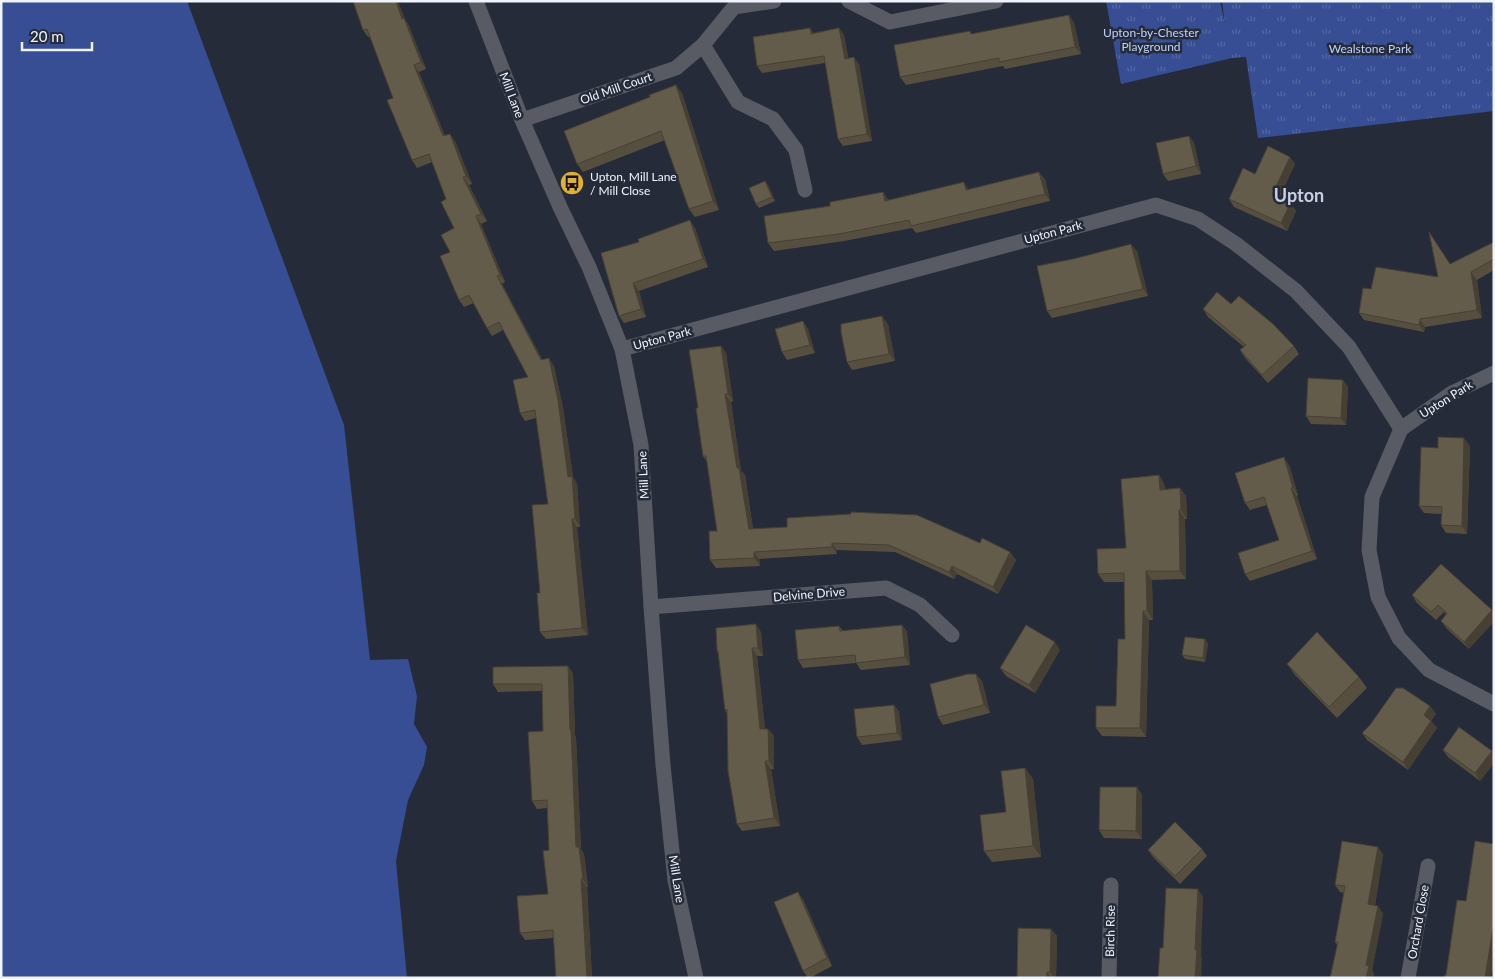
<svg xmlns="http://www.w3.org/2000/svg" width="1495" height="979" font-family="Lato,sans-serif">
	<defs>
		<pattern id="park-tufts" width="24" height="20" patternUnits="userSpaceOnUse" patternTransform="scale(1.25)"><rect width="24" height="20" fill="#374e94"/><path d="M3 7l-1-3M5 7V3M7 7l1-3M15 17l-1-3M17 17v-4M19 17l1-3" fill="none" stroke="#5468a4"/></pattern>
	</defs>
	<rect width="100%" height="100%" fill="#252b39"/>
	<path fill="#374e94" d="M1 1H187L344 425 370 660 408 659 417 696 414 724 427 747 424 765 408 800 396 861 407 978H1Z"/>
	<path fill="url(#park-tufts)" d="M1106 1H1220L1225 24 1222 1H1494V111L1258 138 1246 57 1232 58 1121 84Z"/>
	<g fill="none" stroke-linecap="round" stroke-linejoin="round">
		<g stroke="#585b63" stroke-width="15">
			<path d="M849 1 890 22 996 1"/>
			<path d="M703 45 738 102 773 119 796 150 805 190"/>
			<path d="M522 120 676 68 703 45 734 7 774 1"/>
			<path d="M622 349 1156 205 1198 219 1236 244 1296 291 1349 347 1401 429"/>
			<path d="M1494 373 1452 393 1401 429 1372 497 1369 550 1378 597 1399 638 1429 670 1494 704"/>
			<path d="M651 607 886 588 920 605 952 635"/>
			<path d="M1109 978 1111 885"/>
			<path d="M1408 978 1428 866"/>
		</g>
		<path stroke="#585b63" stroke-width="15" d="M476 1 522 120 560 207 589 267 622 349 641 445 651 607 663 765 675 880 696 978"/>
	</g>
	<g fill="#564f40">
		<path d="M1069 15 1074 23 1081 54 1005 69 1003 66 906 85 900 77 973 34Z"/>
		<path d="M405 19 409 26 426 69 419 72 445 136 455 141 472 184 469 185 487 221 481 224 505 282 502 284 542 359 554 366 563 408 573 477 577 484 580 527H577L588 635 546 639 540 632V593L548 504 536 418 525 421 520 413 528 377 503 330 492 336 487 328 474 303 464 307 459 300 450 252 454 228 446 199 432 162 417 168 412 160 393 98 370 37H368L363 30Z"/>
		<path d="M810 28 813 33 839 28 844 35 848 58 859 64 872 141 843 146 838 139 825 63 762 73 757 66Z"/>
		<path d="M682 93 719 210 695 217 689 209 665 140 583 172 577 164Z"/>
		<path d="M1189 136 1194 143 1201 174 1168 181 1163 174Z"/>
		<path d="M1295 164 1279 198 1290 204 1296 211 1287 231 1234 207 1229 199 1255 174Z"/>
		<path d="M1045 179 1050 201 916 233 912 228 844 241 774 251 768 243 888 199V200Z"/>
		<path d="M765 181 768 185 775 201 759 208 756 204Z"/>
		<path d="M695 228 708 267 639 291 646 317 624 323 619 316 601 253Z"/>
		<path d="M1494 242V270L1477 280 1482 318 1425 327 1424 332 1364 320 1359 313 1371 289 1438 277 1451 264Z"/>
		<path d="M1137 251 1148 296 1052 318 1047 311Z"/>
		<path d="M1231 304 1294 346 1299 354 1268 383 1245 358 1240 350 1244 347 1208 317 1203 309Z"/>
		<path d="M803 321 808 329 815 353 787 360 782 352Z"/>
		<path d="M888 324 895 361 852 370 847 362Z"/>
		<path d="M721 346 726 353 733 401 731 402 741 471 745 475 753 529 980 543 1010 552 1016 560 998 594 957 574 954 579 895 552 837 550V554L759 559 760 566 716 568 710 560 717 531 707 462 703 456 698 408Z"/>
		<path d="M1343 380 1348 387 1346 425 1311 424 1306 416Z"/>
		<path d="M1470 446 1467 534 1446 533 1441 525V514L1424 513 1419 506 1438 448Z"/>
		<path d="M1289 465 1298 495 1297 496 1317 559 1250 581 1245 574 1279 540 1267 505 1250 510 1245 503Z"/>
		<path d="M1159 475 1164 484 1165 489 1180 488 1186 496 1187 519H1185L1186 579 1152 580 1153 620H1149L1146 737 1102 736 1096 728 1116 706 1125 639 1124 582H1104L1098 574 1126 548Z"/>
		<path d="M1441 564 1469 649 1447 629 1441 621 1446 615 1444 612 1436 620 1417 603 1412 595Z"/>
		<path d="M902 625 907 632 910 665 861 670 856 663 803 668 798 660 839 626 843 631Z"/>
		<path d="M761 632 763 656H757L765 729H768L774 736V769H771L780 826 742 831 737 824 727 714 725 710 718 654 717 651Z"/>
		<path d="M1208 643 1205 662 1185 659 1182 655Z"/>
		<path d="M1060 650 1035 693 1006 676 1000 668Z"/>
		<path d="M1287 664 1359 677 1367 688 1337 718 1295 675Z"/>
		<path d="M573 673 575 735 576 738 581 849 584 854 588 887H587L592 978H556L554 938 525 940 520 933 548 894 549 850 547 808 537 809 532 801 543 731 542 691 498 692 493 684Z"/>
		<path d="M982 681 990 713 943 725 938 717Z"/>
		<path d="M894 705 899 712 902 740 862 745 857 737Z"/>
		<path d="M1430 706 1436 714 1431 721 1437 728 1408 770 1367 740 1362 733Z"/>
		<path d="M1443 750 1492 751 1494 753V763L1480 781 1448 757Z"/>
		<path d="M1025 768 1033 779 1041 857 992 862 984 851 1006 812Z"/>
		<path d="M1142 795V839L1104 838 1099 830Z"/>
		<path d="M1202 849 1207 856 1180 884 1153 857 1148 850Z"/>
		<path d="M1383 854 1375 905 1383 914 1372 970 1374 973 1373 978H1330L1337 945 1335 942 1344 893 1340 892 1335 885Z"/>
		<path d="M803 899 832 966 810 978H808L803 971Z"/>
		<path d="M1051 929 1057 936 1056 978H1017Z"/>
	</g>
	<g fill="#464034">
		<path d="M396 1H398L405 19 409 26 426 69 421 62 402 19Z"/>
		<path d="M1069 15 1074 23 1081 54 1075 47Z"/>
		<path d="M839 28 844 35 850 66 845 59Z"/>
		<path d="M854 57 859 64 872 141 867 134Z"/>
		<path d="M414 65 419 72 448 144 443 136Z"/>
		<path d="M676 85 682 93 719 210 713 201Z"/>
		<path d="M450 134 455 141 472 184 466 176Z"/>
		<path d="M1189 136 1194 143 1201 174 1196 166Z"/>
		<path d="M1290 157 1295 164 1277 203 1272 195Z"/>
		<path d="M1039 172 1045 179 1050 201 1045 194Z"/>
		<path d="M463 177 469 185 487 221 481 214Z"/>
		<path d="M765 181 768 185 775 201 772 197Z"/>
		<path d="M964 182 969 190H966Z"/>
		<path d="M883 192 888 199 890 209 885 201Z"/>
		<path d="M1290 204 1296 211 1287 231 1281 223Z"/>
		<path d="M476 216 481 224 505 282 500 275Z"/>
		<path d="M690 220 695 228 708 267 703 259Z"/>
		<path d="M1131 244 1137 251 1148 296 1143 289Z"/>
		<path d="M1471 272 1477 280 1482 318 1477 310Z"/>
		<path d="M497 276 502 284 546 367 541 360Z"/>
		<path d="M633 283 639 291 646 317 641 309Z"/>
		<path d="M882 316 888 324 895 361 889 354Z"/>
		<path d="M1420 319 1425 327 1424 332 1419 325Z"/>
		<path d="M803 321 808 329 815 353 810 345Z"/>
		<path d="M721 346 726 353 733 401 728 394Z"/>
		<path d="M549 358 554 366 563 408 573 477 577 484 580 527 575 519Z"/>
		<path d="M1343 380 1348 387 1346 425 1341 418Z"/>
		<path d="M725 394 731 402 741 471 745 475 754 537 749 529 737 468Z"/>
		<path d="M1464 438 1470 446 1467 534 1462 526Z"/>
		<path d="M1284 457 1289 465 1298 495 1293 488Z"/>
		<path d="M1159 475 1164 484 1166 498 1160 490Z"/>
		<path d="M1180 488 1186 496 1187 519 1181 510Z"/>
		<path d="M1291 488 1297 496 1317 559 1312 551Z"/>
		<path d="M1179 510 1185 519 1186 579 1180 571Z"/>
		<path d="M572 519 577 527 588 635 582 628Z"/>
		<path d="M832 543 837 550V554L832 547Z"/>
		<path d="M754 552 759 559 760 566 754 558Z"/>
		<path d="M1010 552 1016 560 998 594 993 587Z"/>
		<path d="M952 566 957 574 954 579 949 572Z"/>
		<path d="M1146 571 1152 580 1153 620 1147 611Z"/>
		<path d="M1492 610 1494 613V622L1469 649 1464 642Z"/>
		<path d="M1143 611 1149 620 1146 737 1140 728Z"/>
		<path d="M756 624 761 632 763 656 758 648Z"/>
		<path d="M902 625 907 632 910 665 905 657Z"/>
		<path d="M1205 639 1208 643 1205 662 1203 658Z"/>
		<path d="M1055 642 1060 650 1035 693 1029 685Z"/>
		<path d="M752 648 757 656 766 737 760 729Z"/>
		<path d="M568 666 573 673 575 735 576 738 581 849 584 854 588 887 583 879 576 847 570 730Z"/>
		<path d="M976 674 982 681 990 713 984 705Z"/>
		<path d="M894 705 899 712 902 740 897 733Z"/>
		<path d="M1430 706 1436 714 1429 723 1424 715Z"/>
		<path d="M1431 721 1437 728 1408 770 1403 762Z"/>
		<path d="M768 729 774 736V769L769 761Z"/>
		<path d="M1492 751 1494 753V763L1480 781 1475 773Z"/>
		<path d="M765 761 771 769 780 826 774 818Z"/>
		<path d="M1025 768 1033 779 1041 857 1033 846Z"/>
		<path d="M1137 787 1142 795V839L1136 831Z"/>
		<path d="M1378 847 1383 854 1374 912 1368 904Z"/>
		<path d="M581 879 587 887 592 978H587Z"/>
		<path d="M1198 889 1203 897 1201 956 1202 958 1201 978H1195V950Z"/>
		<path d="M798 892 803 899 832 966 827 958Z"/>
		<path d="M1378 906 1383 914 1372 970 1374 973 1373 978H1366V965Z"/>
		<path d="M1494 922V962L1491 978H1485Z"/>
		<path d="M1051 929 1057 936 1056 978H1054L1050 972Z"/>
		<path d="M1047 972 1051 978H1047Z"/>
	</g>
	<g fill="#645c4b" stroke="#464034">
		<path d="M353 1H396L402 19 404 18 421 62 414 65 443 136 450 134 466 176 463 177 481 214 476 216 500 275 497 276 541 360 549 358 558 400 568 477 572 476 575 519H572L582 628 540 632 537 593H540L532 505 548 504 535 410 520 413 513 380 528 377 499 322 487 328 469 295 459 300 440 256 450 252 441 235 454 228 441 202 446 199 429 154 412 160 387 100 393 98 367 29 363 30Z"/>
		<path d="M1069 15 1075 47 999 62V58L900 77 894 45 970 31 971 34Z"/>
		<path d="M810 28 811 34 839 28 845 59 854 57 867 134 838 139 824 56 757 66 753 37Z"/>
		<path d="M676 85 713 201 689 209 661 131 577 164 564 131 650 97 649 95Z"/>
		<path d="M1189 136 1196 166 1163 174 1156 143Z"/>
		<path d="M1268 146 1290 157 1272 195 1290 204 1281 223 1229 199 1243 168 1255 174Z"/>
		<path d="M1039 172 1045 194 911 226 909 220 839 234 768 243 764 216 830 206V202L883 192 885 201 964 182 966 190Z"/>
		<path d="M765 181 772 197 756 204 749 188Z"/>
		<path d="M690 220 703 259 633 283 641 309 619 316 601 253 639 242 638 239Z"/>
		<path d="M1429 232 1450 264 1494 242V259L1471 272 1477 310 1420 319 1419 325 1359 313 1363 288 1371 289 1376 267 1438 277Z"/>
		<path d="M1131 244 1143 289 1047 311 1037 266 1073 259Z"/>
		<path d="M1217 292 1231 304 1239 296 1273 324 1294 346 1262 375 1240 350 1246 345 1203 309Z"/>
		<path d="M882 316 889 354 847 362 841 332V324Z"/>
		<path d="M803 321 810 345 782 352 775 329Z"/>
		<path d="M721 346 728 394H725L737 468H739L749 529 787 527V518L851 514V512L917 515 980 543 982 538 1010 552 993 587 952 566 949 572 889 545 832 543V547L754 552V558L710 560 709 531H717L706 456H703L696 408H698L689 350Z"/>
		<path d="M1308 378 1343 380 1341 418 1306 416Z"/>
		<path d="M1438 437 1464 438 1462 526 1441 525 1442 507 1419 506 1421 447 1438 448Z"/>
		<path d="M1284 457 1293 488H1291L1312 551 1245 574 1238 553 1279 540 1264 497 1245 503 1235 473Z"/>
		<path d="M1159 475 1160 490 1180 488 1181 510H1179L1180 571H1146L1147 611H1143L1140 728H1096V706H1116L1118 639H1125L1124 573 1098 574 1097 549 1126 548 1121 479Z"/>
		<path d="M1441 564 1492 610 1464 642 1441 621 1447 613 1438 605 1431 612 1412 595Z"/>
		<path d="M756 624 758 648H752L760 729H768L769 761H765L774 818 737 824 728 771 727 709 725 710 718 651H717L716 628Z"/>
		<path d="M902 625 905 657 856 663 855 655 798 660 795 630 839 626 840 631Z"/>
		<path d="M1026 625 1055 642 1029 685 1000 668Z"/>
		<path d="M1317 632 1359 677 1329 707 1287 664Z"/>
		<path d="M1185 637 1205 639 1203 658 1182 655Z"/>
		<path d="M568 666 570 730H571L576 847H579L583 879H581L587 978H556L553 930 520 933 517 896 548 894 543 851 549 850 547 800 532 801 528 732 543 731 542 684H493V667Z"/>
		<path d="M968 674H976L984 705 938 717 930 684Z"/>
		<path d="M1396 688H1403L1430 706 1424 715 1431 721 1403 762 1362 733 1370 725Z"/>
		<path d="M894 705 897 733 857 737 854 709Z"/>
		<path d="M1459 727 1492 751 1475 773 1443 750Z"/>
		<path d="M1025 768 1033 846 984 851 980 815 1006 812 1001 771Z"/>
		<path d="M1100 787H1137L1136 831 1099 830Z"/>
		<path d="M1175 822 1202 849 1175 876 1148 850Z"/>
		<path d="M1342 841 1378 847 1368 904 1378 906 1366 965 1369 966 1366 978H1330L1338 942H1335L1345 886 1335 885Z"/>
		<path d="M1475 841 1494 844V922L1485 978H1444L1445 975H1446L1457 900 1466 901Z"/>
		<path d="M1166 888 1198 889 1195 950H1197L1195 978H1158L1160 948H1163Z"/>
		<path d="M798 892 827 958 803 971 774 902Z"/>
		<path d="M1018 928 1051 929 1050 972H1047V978H1017Z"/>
	</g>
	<defs>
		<g id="bus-disc" transform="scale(1.25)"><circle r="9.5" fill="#e0b034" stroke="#252b39"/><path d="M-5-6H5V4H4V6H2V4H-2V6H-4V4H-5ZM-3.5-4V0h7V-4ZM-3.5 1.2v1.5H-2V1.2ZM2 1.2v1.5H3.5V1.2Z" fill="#111"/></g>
	</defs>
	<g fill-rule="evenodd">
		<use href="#bus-disc" x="572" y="183"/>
	</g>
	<g text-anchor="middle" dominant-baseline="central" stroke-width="5" stroke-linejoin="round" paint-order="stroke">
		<g font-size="12" fill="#c0d1fc" stroke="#252b39">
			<text x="1151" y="32">Upton-by-Chester<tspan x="1151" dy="14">Playground</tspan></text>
			<text x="1370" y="48">Wealstone Park</text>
		</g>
		<g font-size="12" fill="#f0f4fe" stroke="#252b39">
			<text transform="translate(616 88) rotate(-19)">Old Mill Court</text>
			<text transform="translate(512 95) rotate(69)">Mill Lane</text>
			<text transform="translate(1053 232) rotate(-15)">Upton Park</text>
			<text transform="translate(662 338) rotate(-15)">Upton Park</text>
			<text transform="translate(1446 399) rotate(-32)">Upton Park</text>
			<text transform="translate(643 475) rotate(-93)">Mill Lane</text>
			<text transform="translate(809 594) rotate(-5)">Delvine Drive</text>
			<text transform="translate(677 879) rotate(81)">Mill Lane</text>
			<text transform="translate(1418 922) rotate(-80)">Orchard Close</text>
			<text transform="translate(1110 931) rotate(-89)">Birch Rise</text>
		</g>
		<g font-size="12" fill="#f0f4fe" stroke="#252b39" text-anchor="start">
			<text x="590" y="176">Upton, Mill Lane<tspan x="590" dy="14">/ Mill Close</tspan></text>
		</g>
		<g font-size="18" font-weight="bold" fill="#c8cfe2" stroke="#252b39">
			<text x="1299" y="195">Upton</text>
		</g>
	</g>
	<rect width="1495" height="979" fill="none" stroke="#f0f4fe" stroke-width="5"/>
	<path d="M22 42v8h70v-8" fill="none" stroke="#f0f4fe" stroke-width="2.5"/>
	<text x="30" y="42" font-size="15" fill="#f0f4fe" stroke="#252b39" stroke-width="4" paint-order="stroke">20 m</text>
</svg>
